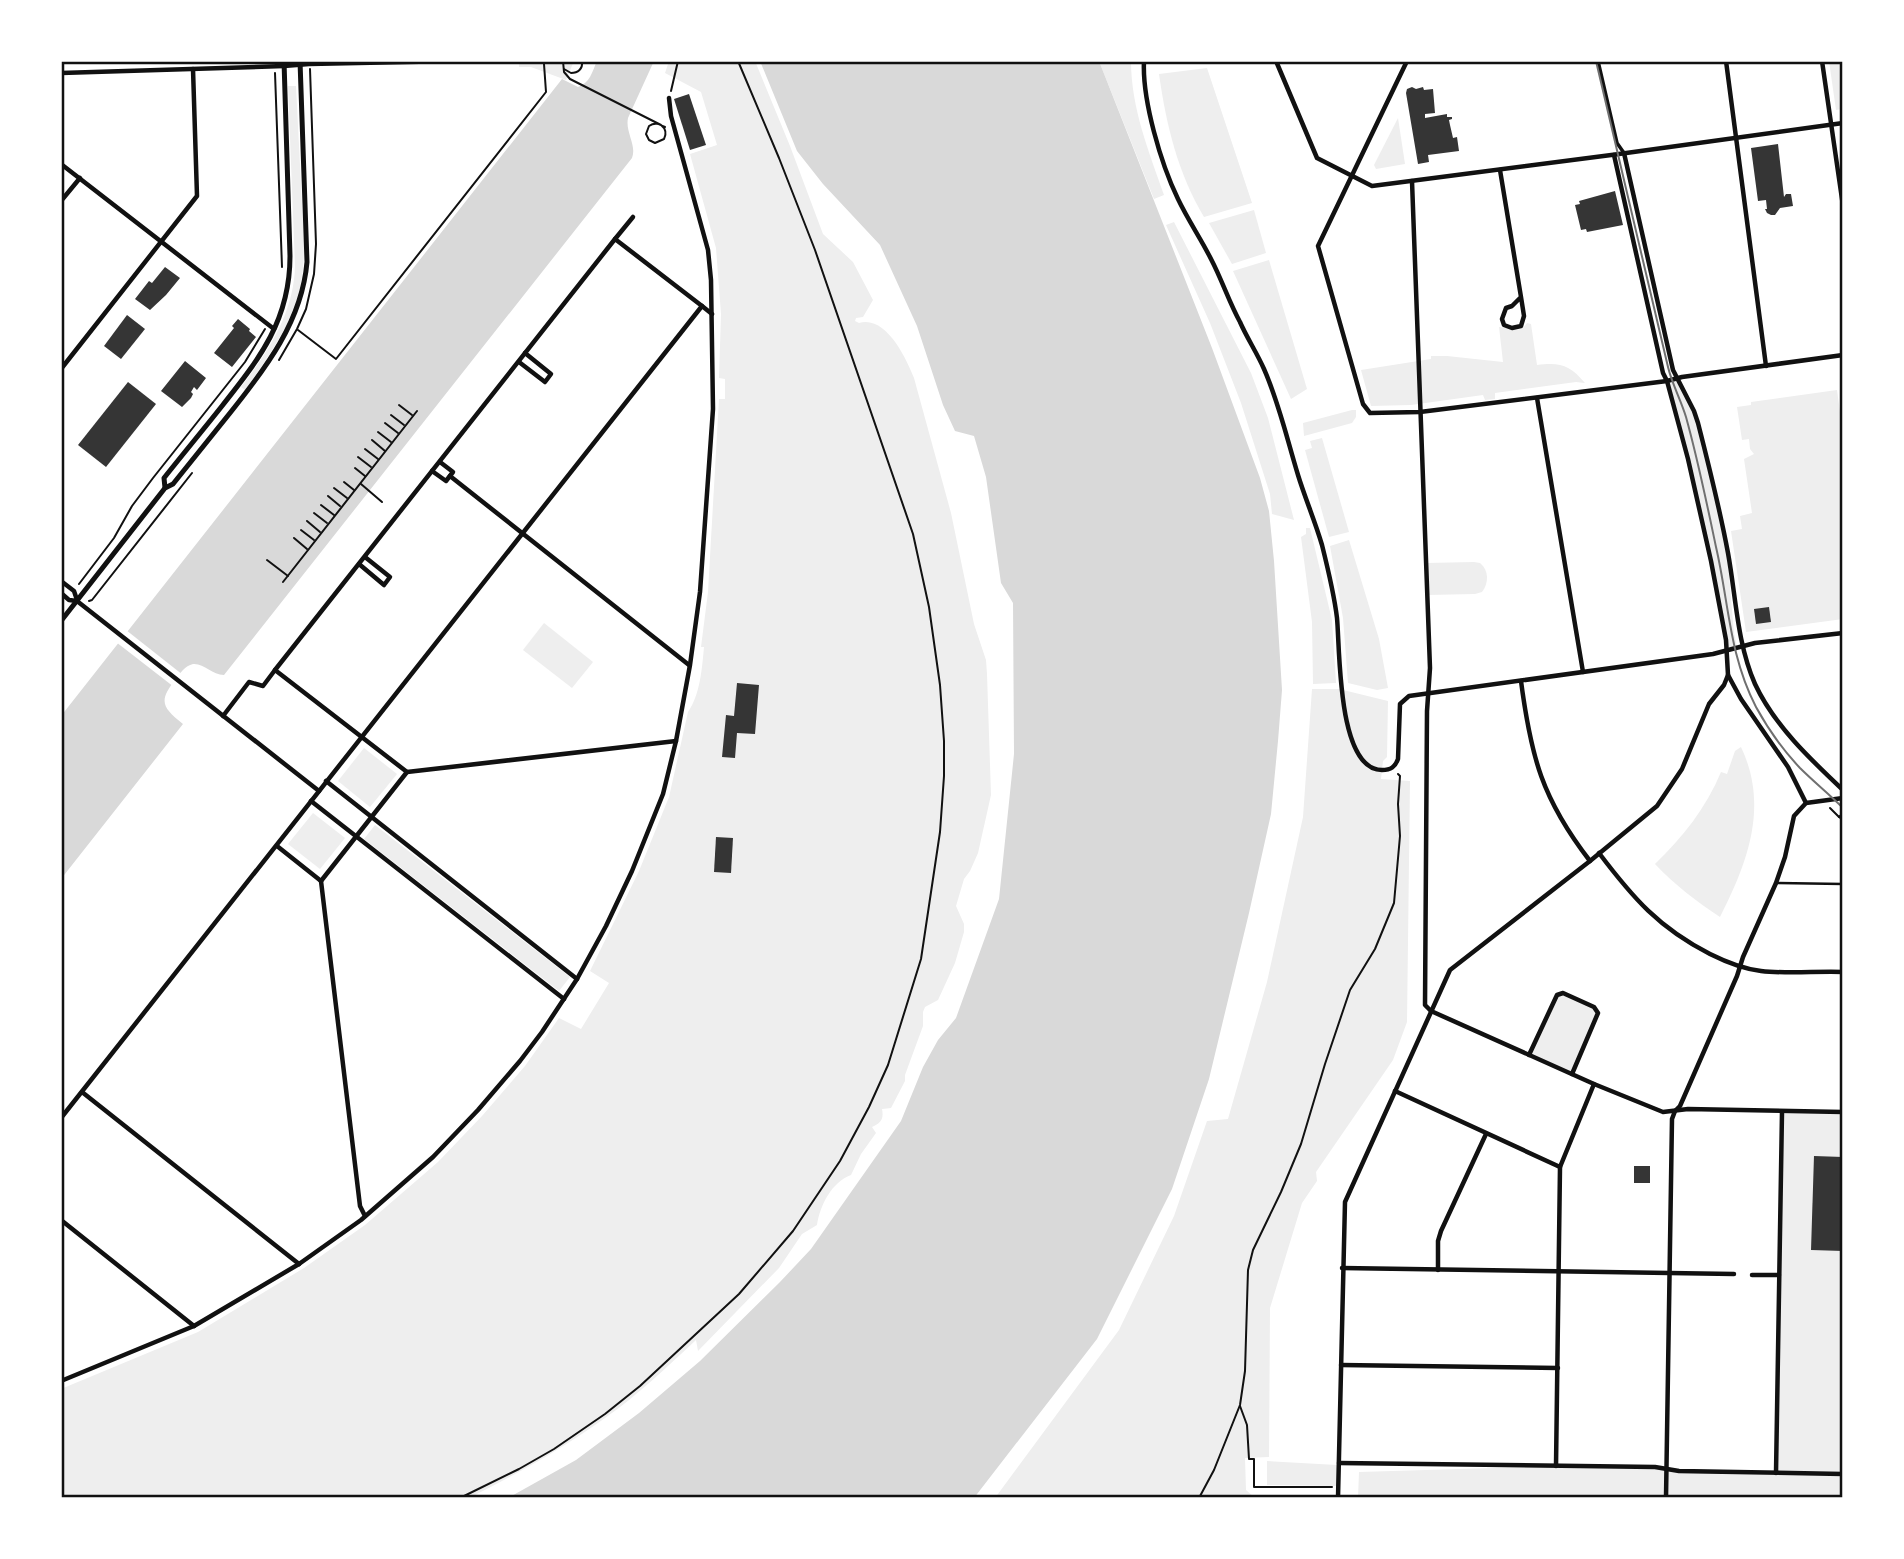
<svg xmlns="http://www.w3.org/2000/svg" width="1904" height="1559" font-family="Quicksand,sans-serif">
	<rect width="100%" height="100%" fill="#fff"/>
	<g fill="#eee">
		<path d="M519 61H574L566 80 531 67H519Z"/>
		<path d="M669 61H755L790 146 823 234 853 262 873 300 863 317 856 318 855 321 859 323C886 315 906 358 914 378L951 513 974 624 986 660 987 674 991 795 978 853 970 871 964 879 956 906 964 924V932L955 963 938 1000 925 1007 923 1012V1026L905 1075V1081L891 1108 882 1109C884 1119 881 1123 872 1127L876 1133 861 1154 851 1175C832 1182 820 1205 817 1225L802 1234 779 1268 698 1351 696 1340C667 1367 638 1395 605 1418 562 1449 517 1474 469 1498H61V1389L198 1332 304 1268 365 1225 438 1162 482 1116 525 1066 559 1018 581 1029 609 983 590 971 639 871 669 797 688 712C700 695 702 669 704 647H701L708 592 719 399H725V379L719 378 721 314 716 248 690 154 717 145 701 92 665 73Z"/>
		<path d="M1099 61H1131C1131 108 1149 152 1164 195L1154 199Z"/>
		<path d="M1829 61H1843V109L1836 110Z"/>
		<path d="M1207 68 1252 203 1204 217C1178 174 1166 124 1159 74Z"/>
		<path d="M288 86H296C298 126 300 165 302 205 304 237 307 270 296 301 285 334 265 362 245 390L241 387C269 351 294 312 295 266Z"/>
		<path d="M1398 118 1405 164 1376 169 1374 165Z"/>
		<path d="M1254 210 1266 253 1232 264 1209 223Z"/>
		<path d="M1174 222 1251 373 1268 418 1294 520 1272 514 1270 494 1241 403 1210 323 1166 225Z"/>
		<path d="M1269 260 1307 389 1291 399 1233 271Z"/>
		<path d="M1527 323 1531 324 1537 365C1560 362 1570 365 1585 383L1576 382 1495 393V399L1485 400 1483 395 1411 405 1371 406 1361 370 1431 359V356H1447L1503 362 1499 327C1511 327 1519 335 1527 323Z"/>
		<path d="M1677 378 1694 411 1722 520 1728 564 1734 633 1737 647 1726 651 1711 561 1667 381Z"/>
		<path d="M1837 390 1843 434V619L1746 632 1731 531 1742 529 1740 516 1752 513 1744 459 1754 454 1750 449 1749 439 1742 440 1737 407 1751 405V402Z"/>
		<path d="M1352 410H1356V417L1352 423 1304 436 1303 423Z"/>
		<path d="M1322 438 1349 532 1329 537 1305 450 1312 448 1310 441Z"/>
		<path d="M1306 528H1310L1332 620 1336 683 1313 684 1312 622 1301 537 1306 534Z"/>
		<path d="M1349 540 1379 639 1388 688 1377 690 1348 683 1343 618 1330 546Z"/>
		<path d="M1474 562 1480 563C1489 570 1489 583 1482 592L1475 594 1427 595 1426 563Z"/>
		<path d="M544 623 593 662 572 688 523 650Z"/>
		<path d="M1312 689H1339L1388 701 1387 757 1383 761 1381 779 1410 781 1407 1022 1393 1060 1316 1172 1317 1181 1302 1203 1270 1308 1269 1457 1245 1458 1246 1490 1255 1498H995L1119 1330 1174 1216 1207 1121 1228 1119 1267 982 1303 817Z"/>
		<path d="M1741 747C1769 806 1748 862 1720 917 1696 901 1675 885 1655 864 1683 837 1706 808 1721 772L1727 774 1735 751Z"/>
		<path d="M364 748 397 774 370 807 338 781Z"/>
		<path d="M313 813 345 838 320 869 288 844Z"/>
		<path d="M375 825 570 977 559 991 364 839Z"/>
		<path d="M1563 993 1594 1007 1598 1013 1572 1074 1529 1055 1557 995Z"/>
		<path d="M1782 1112H1843V1498H1358L1359 1472 1556 1466 1776 1473Z"/>
		<path d="M1267 1461 1337 1465V1486L1267 1485Z"/>
	</g>
	<g fill="#d9d9d9">
		<path d="M597 61H654L628 118C625 132 637 145 632 158L224 675C212 675 204 663 193 664 185 666 180 673 176 679 158 701 162 707 183 724L61 879V716L562 79 578 87C590 83 592 72 597 61Z"/>
		<path d="M760 61H1099L1212 348 1260 478 1269 511 1274 561 1282 690 1278 741 1271 814 1249 913 1209 1079 1172 1189 1097 1339 974 1498H508L576 1460 639 1413 700 1361 780 1282 811 1249 901 1121 923 1067 938 1040 956 1018 999 899 1014 754 1013 603 1001 583 986 477 974 436 955 431 943 405 917 326 880 245 823 184 797 151Z"/>
	</g>
	<path fill="#fff" d="M126 630 183 675 174 687 116 642Z"/>
	<g fill="#353535">
		<path d="M1412 87 1416 89 1423 87 1424 90 1433 89 1435 113 1425 114V118L1447 114V117H1452V119L1449 120 1450 125 1453 138 1457 137 1459 151 1428 155 1429 162 1418 164 1406 93 1407 89Z"/>
		<path d="M689 94 706 145 690 150 674 99Z"/>
		<path d="M1778 144 1784 197 1786 194H1791L1793 206 1780 208 1775 215H1771L1767 213 1765 209H1767L1766 200 1758 201 1751 148Z"/>
		<path d="M1615 191 1623 225 1587 232 1586 229 1581 230 1575 205 1580 204 1579 201Z"/>
		<path d="M165 267 180 278 166 295 150 310 135 299 149 281 152 283Z"/>
		<path d="M127 315 145 329 121 359 104 346Z"/>
		<path d="M238 319 250 329 249 331 256 337 232 367 214 353 234 328 232 326Z"/>
		<path d="M185 361 206 378 197 390 194 387 191 392 193 394 191 398 182 407 161 391Z"/>
		<path d="M128 382 156 404 106 467 78 445Z"/>
		<path d="M1769 607 1771 622 1756 624 1754 609Z"/>
		<path d="M737 683 759 685 755 734 737 733 735 758 722 757 726 715 734 716Z"/>
		<path d="M716 837 733 838 731 873 714 872Z"/>
		<path d="M1814 1156 1843 1157V1251L1811 1250Z"/>
		<rect x="1634" y="1166" width="16" height="17"/>
	</g>
	<g fill="none" stroke-linecap="round" stroke-linejoin="round">
		<g stroke="#111" stroke-width="2">
			<path d="M563 61 564 72 570 79 661 125C666 129 667 133 664 139L655 143 649 140 646 134 649 126C655 122 659 124 665 127"/>
			<path d="M564 69 571 73C578 73 583 69 582 61"/>
			<path d="M275 73 282 267"/>
			<path d="M671 91 678 61"/>
			<path d="M298 330 336 359 546 92 544 64"/>
			<path d="M279 360 297 329 306 309 314 274 316 244 310 69"/>
			<path d="M399 405 412 415"/>
			<path d="M391 415 404 425"/>
			<path d="M385 423 398 433"/>
			<path d="M378 432 391 442"/>
			<path d="M372 440 385 451"/>
			<path d="M365 449 378 459"/>
			<path d="M358 457 371 467"/>
			<path d="M355 468 365 476"/>
			<path d="M344 482 354 490"/>
			<path d="M361 484 382 502"/>
			<path d="M334 488 347 498"/>
			<path d="M328 496 340 506"/>
			<path d="M321 505 334 515"/>
			<path d="M314 513 327 523"/>
			<path d="M307 521 320 532"/>
			<path d="M301 530 314 540"/>
			<path d="M294 538 307 549"/>
			<path d="M267 560 288 576"/>
			<path d="M283 582 417 411"/>
			<path d="M79 584 114 538 132 506 153 478 245 362 265 329"/>
			<path d="M89 601 92 600 192 473"/>
			<path d="M1830 808 1839 817"/>
			<path d="M1843 813 1839 817 1843 820"/>
			<path d="M1240 1406 1247 1425 1249 1459H1254V1487H1332"/>
			<path d="M460 1498 519 1469 554 1449 605 1414 640 1386 739 1294 793 1231 840 1161 869 1107 888 1065 921 959 940 832 944 776V741L940 685 929 607 913 534 815 250 779 158 738 61"/>
			<path d="M1199 1498 1214 1470 1240 1405 1245 1371 1248 1270 1253 1250 1281 1192 1301 1144 1325 1064 1350 990 1375 949 1394 903 1400 836 1398 804 1400 776 1398 774"/>
		</g>
		<path stroke="#111" stroke-width="2.5" d="M1776 883 1843 884"/>
		<path stroke="#111" stroke-width="3.5" d="M1598 61 1617 143 1624 153"/>
		<g stroke="#111" stroke-width="4.5">
			<path d="M1144 61C1142 100 1161 164 1178 199 1188 220 1201 239 1211 259 1222 280 1229 302 1240 322 1247 338 1257 353 1264 369 1279 403 1287 439 1298 475 1305 498 1315 521 1322 545 1328 569 1334 593 1337 618 1340 648 1337 770 1382 770 1391 770 1395 767 1398 759L1400 704 1409 696 1713 654 1755 643 1843 633"/>
			<path d="M1276 61 1317 158 1372 186 1619 154 1843 123"/>
			<path d="M1407 61 1318 246 1363 404 1370 413 1420 412 1667 381 1682 377 1843 355"/>
			<path d="M1726 61 1766 366"/>
			<path d="M1822 61 1843 206"/>
			<path d="M61 73 284 66 309 64 456 61"/>
			<path d="M1624 153 1673 370 1694 411 1698 423C1709 466 1720 510 1728 553 1736 597 1737 643 1755 684 1774 725 1810 759 1843 790"/>
			<path d="M1614 155 1663 373 1667 381 1688 459 1711 561 1726 640 1728 675 1741 699 1788 767 1806 803"/>
			<path d="M61 164 274 329"/>
			<path d="M1500 170 1521 297 1512 306 1506 308 1502 319 1504 325 1512 328 1521 326 1524 316 1521 297"/>
			<path d="M1412 181 1430 668 1427 711 1425 1005 1431 1011 1594 1084 1663 1112 1688 1109 1843 1112"/>
			<path d="M61 201 80 178"/>
			<path d="M615 239 633 217"/>
			<path d="M519 362 545 382 551 374 525 353"/>
			<path d="M61 369 197 196 193 69"/>
			<path d="M1537 398 1583 672"/>
			<path d="M432 471 446 481 453 472 440 462"/>
			<path d="M450 476 689 665"/>
			<path d="M359 564 384 585 390 577 365 557"/>
			<path d="M61 581 74 591 77 600"/>
			<path d="M61 593 69 600 77 601 319 791"/>
			<path d="M1521 681C1531 757 1542 799 1590 861"/>
			<path d="M223 716 249 682 263 686 275 670"/>
			<path d="M407 772 676 741"/>
			<path d="M326 781 577 979"/>
			<path d="M311 801 564 999"/>
			<path d="M277 846 321 881"/>
			<path d="M1599 853C1633 898 1659 928 1710 954 1726 962 1744 969 1761 971 1788 974 1816 971 1843 972"/>
			<path d="M321 881 407 772 275 670 615 239 702 306"/>
			<path d="M321 881 360 1206 365 1216"/>
			<path d="M1529 1055 1557 995 1563 993 1594 1007 1598 1013 1572 1074"/>
			<path d="M1395 1091 1560 1167"/>
			<path d="M82 1092 299 1264"/>
			<path d="M61 1118 702 306 712 314"/>
			<path d="M61 1220 194 1326"/>
			<path d="M1342 1268 1734 1274"/>
			<path d="M1438 1270V1241L1441 1231 1486 1134"/>
			<path d="M1752 1275H1779"/>
			<path d="M1341 1365 1558 1368"/>
			<path d="M61 1381 194 1326 299 1264 361 1220 433 1157 478 1110 520 1061 542 1032 577 979 606 926 632 871 663 794 676 741 690 665 700 592 713 409 711 280 708 250 671 116 669 98"/>
			<path d="M1339 1463 1655 1467 1679 1471 1843 1474"/>
			<path d="M1556 1466 1560 1167 1594 1084"/>
			<path d="M1776 1473 1782 1112"/>
			<path d="M1338 1498 1345 1202 1450 970 1590 861 1657 806 1682 769 1709 704 1724 685 1728 675"/>
			<path d="M1666 1498 1672 1119 1675 1111 1680 1106 1737 976 1743 957 1776 883 1785 857 1794 816 1806 803 1843 798"/>
		</g>
		<g stroke="#111" stroke-width="5">
			<path d="M165 488 164 478C183 454 203 430 222 406 260 358 290 320 290 256L284 61"/>
			<path d="M61 621 165 488 173 484C192 460 211 437 230 413 266 368 302 321 307 262L300 61"/>
		</g>
		<path stroke="#707070" stroke-width="2" d="M1596 61 1668 367C1672 384 1681 400 1686 417 1698 460 1707 504 1716 547 1729 603 1729 655 1756 707 1768 729 1783 750 1800 768 1814 782 1829 794 1843 808"/>
	</g>
	<rect width="1904" height="1559" fill="none" stroke="#ffffff" stroke-width="126"/>
	<rect x="63" y="63" width="1778" height="1433" fill="none" stroke="#111" stroke-width="2.5"/>
</svg>
